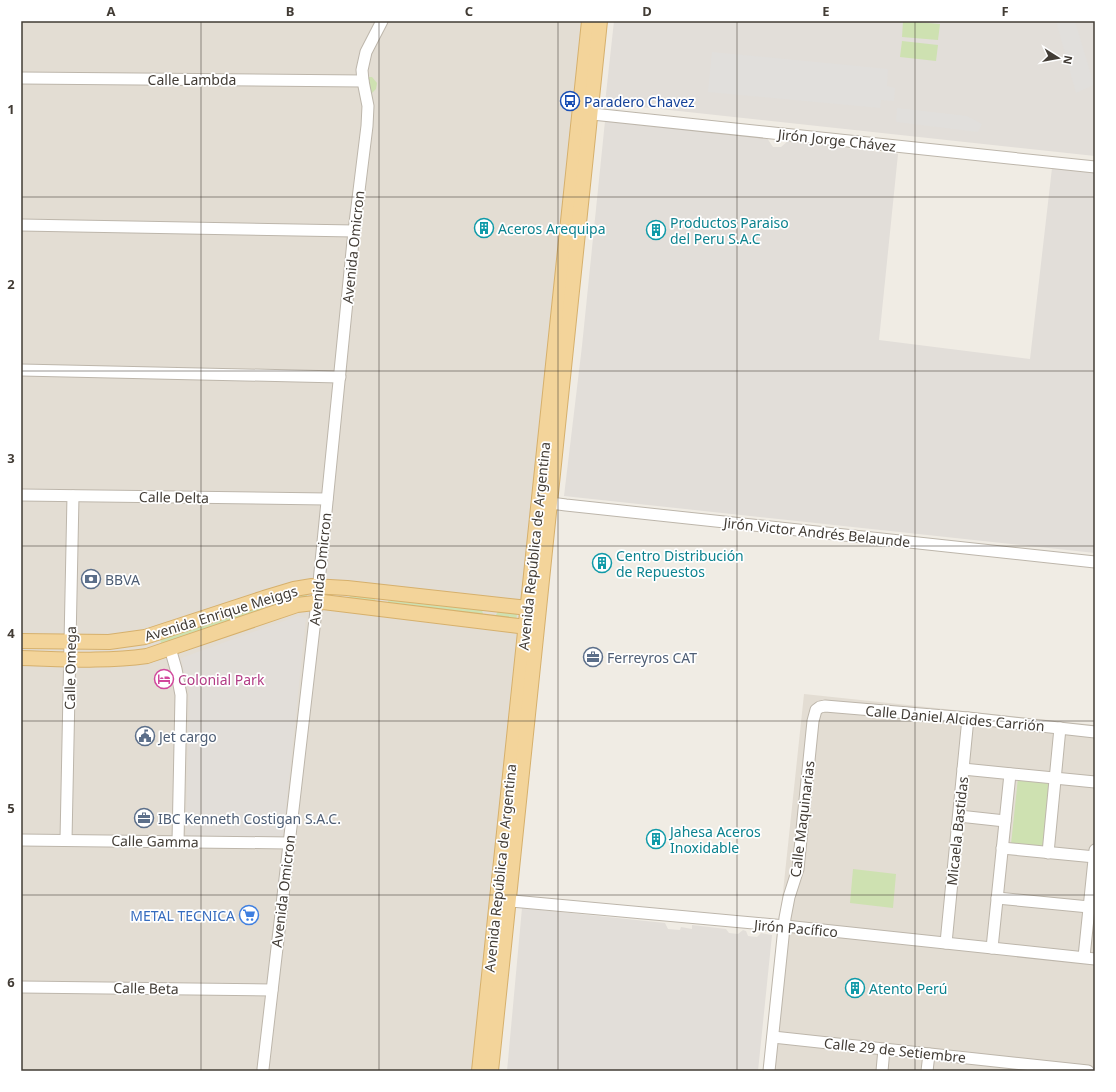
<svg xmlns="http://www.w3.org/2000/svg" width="1116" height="1092" font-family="'Noto Sans',sans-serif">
	<rect width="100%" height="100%" fill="#f0ece4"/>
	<g fill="#e3ddd3">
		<path d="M21 21H595L486 1071H21Z"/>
		<path d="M804 694 1095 725V1071H764Z"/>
	</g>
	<g fill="#e2ded9">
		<path d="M614 21H1095V156L605 103Z"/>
		<path d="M605 121 629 124 767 138 773 147H781L788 141 898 154 879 340 1030 359 1052 168 1095 173V553L564 496 582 346Z"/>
		<path d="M298 616 306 618 283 838 186 837 189 693 181 658Z"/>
		<path d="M522 908 665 923 668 929 680 930 681 927 692 929V925L726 929 729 933 738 934 743 930 746 931 748 936 757 937 761 933 772 935 758 1071H507Z"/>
	</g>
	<g fill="#cee1b1">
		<path d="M903 21 940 24 938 40 902 37Z"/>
		<path d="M902 41 938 45 936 61 900 57Z"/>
		<path d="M367 77H372L377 83 376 89 369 96Z"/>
		<path d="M307 591V596L303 600 276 608 272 604V600Z"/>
		<path d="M350 595 373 596 375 599 376 603 349 599Z"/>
		<path d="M392 600 482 610 483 614 481 617 388 603V601Z"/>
		<path d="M258 605 262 607 263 609 164 644 161 643 160 639 162 636Z"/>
		<path d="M498 611 517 614 516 622 495 617Z"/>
		<path d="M1018 778 1050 781 1044 848 1011 844Z"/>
		<path d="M853 869 896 874 893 908 850 903Z"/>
	</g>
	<g fill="#e1dfdc">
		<path d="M1056 21H1075L1094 85 1076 93Z"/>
		<path d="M712 52 888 69 887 86 895 88 894 101 881 100 880 108 708 92Z"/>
		<path d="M897 108 967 116 982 124 978 132 896 122Z"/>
	</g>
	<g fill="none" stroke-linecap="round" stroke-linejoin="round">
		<g stroke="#bdb6ab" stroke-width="13">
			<g id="minor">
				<path d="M21 78 363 81"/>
				<path d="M583 113 1095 167"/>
				<path d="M21 225 354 231"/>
				<path d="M21 370 340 377"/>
				<path d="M21 495 327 499"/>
				<path d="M543 502 566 505 1095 562"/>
				<path d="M170 648 176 669 181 695 178 842"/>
				<path d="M963 769 1095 782"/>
				<path d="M959 816 1005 821"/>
				<path d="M21 840 289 843"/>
				<path d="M66 840 73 496"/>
				<path d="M1002 848 1095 857"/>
				<path d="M1048 853 1060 728"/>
				<path d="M997 898 1089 907"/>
				<path d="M501 900 785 926 1095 959"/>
				<path d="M946 943 968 718"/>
				<path d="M992 948 1010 774"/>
				<path d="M1084 957 1095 850"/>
				<path d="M21 987 272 990"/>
				<path d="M773 1037 1088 1071"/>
				<path d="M263 1069 317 602 354 231 367 126 368 106 363 81 362 70 366 52 382 21"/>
				<path d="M769 1071 785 918 789 897 798 869 813 721 816 710 820 707 825 706 968 718 1095 732"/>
				<path d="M882 1071 884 1049"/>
				<path d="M927 1071 929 1054"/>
			</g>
		</g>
		<g stroke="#d6b06c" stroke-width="16">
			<g id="major">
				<path d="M21 641 109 642 145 637 264 598 294 589 312 586 347 588 537 609"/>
				<path d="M21 658C63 659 105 662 147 656L297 605 323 602 535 628"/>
				<path d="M479 1071 589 21"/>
				<path d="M491 1071 600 21"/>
			</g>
		</g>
		<use href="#minor" stroke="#fff" stroke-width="11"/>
		<use href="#major" stroke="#f3d49a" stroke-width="14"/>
	</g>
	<path fill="none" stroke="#423c35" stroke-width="1" stroke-opacity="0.55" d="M201 21V1071M379 21V1071M558 21V1071M737 21V1071M915 21V1071M21 197H1095M21 371H1095M21 546H1095M21 721H1095M21 895H1095"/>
	<defs>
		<g id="bus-ring" transform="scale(1)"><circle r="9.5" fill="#fff" stroke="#1a4fb4" stroke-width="1.5"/><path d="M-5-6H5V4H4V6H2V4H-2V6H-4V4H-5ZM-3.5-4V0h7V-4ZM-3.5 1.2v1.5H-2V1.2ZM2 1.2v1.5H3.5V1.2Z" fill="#1a4fb4"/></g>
		<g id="building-ring" transform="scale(1)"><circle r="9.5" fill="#fff" stroke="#0f9aa8" stroke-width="1.5"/><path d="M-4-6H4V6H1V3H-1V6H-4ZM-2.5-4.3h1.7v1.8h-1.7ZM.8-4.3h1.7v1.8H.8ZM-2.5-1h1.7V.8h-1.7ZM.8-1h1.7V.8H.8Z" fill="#0f9aa8"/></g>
		<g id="bank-ring" transform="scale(1)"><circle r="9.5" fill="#fff" stroke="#5c6f8a" stroke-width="1.5"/><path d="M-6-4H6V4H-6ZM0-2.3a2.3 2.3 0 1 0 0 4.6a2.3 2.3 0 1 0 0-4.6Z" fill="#5c6f8a"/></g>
		<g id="office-ring" transform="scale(1)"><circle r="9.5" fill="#fff" stroke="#5c6f8a" stroke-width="1.5"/><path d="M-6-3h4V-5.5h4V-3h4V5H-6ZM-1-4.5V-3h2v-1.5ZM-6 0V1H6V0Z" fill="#5c6f8a"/></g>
		<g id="hotel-ring" transform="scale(1)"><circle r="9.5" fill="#fff" stroke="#d1479c" stroke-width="1.5"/><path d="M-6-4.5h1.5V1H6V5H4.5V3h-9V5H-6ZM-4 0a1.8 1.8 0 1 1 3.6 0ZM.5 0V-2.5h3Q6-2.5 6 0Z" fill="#d1479c"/></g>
		<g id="civic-ring" transform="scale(1)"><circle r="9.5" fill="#fff" stroke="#5c6f8a" stroke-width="1.5"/><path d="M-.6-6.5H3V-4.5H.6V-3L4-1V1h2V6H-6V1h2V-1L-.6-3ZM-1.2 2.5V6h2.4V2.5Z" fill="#5c6f8a"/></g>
		<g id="supermarket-ring" transform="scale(1)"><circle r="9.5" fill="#fff" stroke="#3f7fe0" stroke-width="1.5"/><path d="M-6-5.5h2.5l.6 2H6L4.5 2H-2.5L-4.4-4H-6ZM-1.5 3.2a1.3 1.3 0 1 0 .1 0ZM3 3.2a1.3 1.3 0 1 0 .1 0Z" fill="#3f7fe0"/></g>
	</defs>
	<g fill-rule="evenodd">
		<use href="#bus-ring" x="570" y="101"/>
		<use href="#building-ring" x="484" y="228"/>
		<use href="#building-ring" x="656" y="230"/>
		<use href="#building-ring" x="602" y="563"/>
		<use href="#bank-ring" x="91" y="579"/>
		<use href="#office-ring" x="593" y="657"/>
		<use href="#hotel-ring" x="164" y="679"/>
		<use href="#civic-ring" x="145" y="736"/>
		<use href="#office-ring" x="144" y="818"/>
		<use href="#building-ring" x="656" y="839"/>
		<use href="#supermarket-ring" x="249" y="915"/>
		<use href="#building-ring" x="855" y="988"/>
	</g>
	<g text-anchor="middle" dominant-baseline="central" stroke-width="3.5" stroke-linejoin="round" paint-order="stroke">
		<g font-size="14" fill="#423c35" stroke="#fff">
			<text x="192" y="79">Calle Lambda</text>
			<text transform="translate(837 140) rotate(6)">Jirón Jorge Chávez</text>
			<text transform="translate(353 247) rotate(-84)">Avenida Omicron</text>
			<text transform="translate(174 497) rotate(1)">Calle Delta</text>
			<text transform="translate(817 532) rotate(6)">Jirón Victor Andrés Belaunde</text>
			<text transform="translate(534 546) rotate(-84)">Avenida República de Argentina</text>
			<text transform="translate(320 569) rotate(-84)">Avenida Omicron</text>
			<text transform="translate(221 613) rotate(-17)">Avenida Enrique Meiggs</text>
			<text transform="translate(70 668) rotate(-89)">Calle Omega</text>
			<text transform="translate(955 718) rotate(5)">Calle Daniel Alcides Carrión</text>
			<text transform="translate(802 819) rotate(-83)">Calle Maquinarias</text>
			<text transform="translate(957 831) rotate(-84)">Micaela Bastidas</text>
			<text transform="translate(155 841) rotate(1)">Calle Gamma</text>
			<text transform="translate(500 868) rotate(-84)">Avenida República de Argentina</text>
			<text transform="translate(283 891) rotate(-83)">Avenida Omicron</text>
			<text transform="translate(796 928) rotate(5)">Jirón Pacífico</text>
			<text transform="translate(146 988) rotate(1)">Calle Beta</text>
			<text transform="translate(895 1050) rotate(6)">Calle 29 de Setiembre</text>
		</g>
		<g font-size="14" fill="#164399" stroke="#fff" text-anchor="start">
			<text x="584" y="101">Paradero Chavez</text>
		</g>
		<g font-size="14" fill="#0d838f" stroke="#fff" text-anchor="start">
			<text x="670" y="222">Productos Paraiso<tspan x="670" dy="16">del Peru S.A.C</tspan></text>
			<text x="498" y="228">Aceros Arequipa</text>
			<text x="616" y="555">Centro Distribución<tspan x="616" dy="16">de Repuestos</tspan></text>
			<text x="670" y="831">Jahesa Aceros<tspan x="670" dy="16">Inoxidable</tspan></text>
			<text x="869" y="988">Atento Perú</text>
		</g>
		<g font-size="14" fill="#4e5e75" stroke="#fff" text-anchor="start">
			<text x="105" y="579">BBVA</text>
			<text x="607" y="657">Ferreyros CAT</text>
			<text x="159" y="736">Jet cargo</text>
			<text x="158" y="818">IBC Kenneth Costigan S.A.C.</text>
		</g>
		<g font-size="14" fill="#b23c85" stroke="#fff" text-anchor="start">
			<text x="178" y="679">Colonial Park</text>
		</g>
		<g font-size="14" fill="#366cbe" stroke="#fff" text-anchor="end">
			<text x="235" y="915">METAL TECNICA</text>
		</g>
	</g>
	<rect width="1116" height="1092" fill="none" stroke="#ffffff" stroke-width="44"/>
	<g transform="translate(1058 58) rotate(101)" stroke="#ffffff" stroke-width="3" paint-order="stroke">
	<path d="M0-3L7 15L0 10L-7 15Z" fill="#423c35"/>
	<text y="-6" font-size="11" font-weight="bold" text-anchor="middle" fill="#423c35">N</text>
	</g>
	<rect x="22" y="22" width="1072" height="1048" fill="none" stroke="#423c35" stroke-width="1.5"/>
	<g font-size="13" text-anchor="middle" font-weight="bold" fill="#423c35">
		<text x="111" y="16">A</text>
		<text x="290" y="16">B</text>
		<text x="469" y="16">C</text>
		<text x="647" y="16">D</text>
		<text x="826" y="16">E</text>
		<text x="1005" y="16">F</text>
		<text x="11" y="114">1</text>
		<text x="11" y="289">2</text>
		<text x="11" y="463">3</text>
		<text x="11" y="638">4</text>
		<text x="11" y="813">5</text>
		<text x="11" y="987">6</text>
	</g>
</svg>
